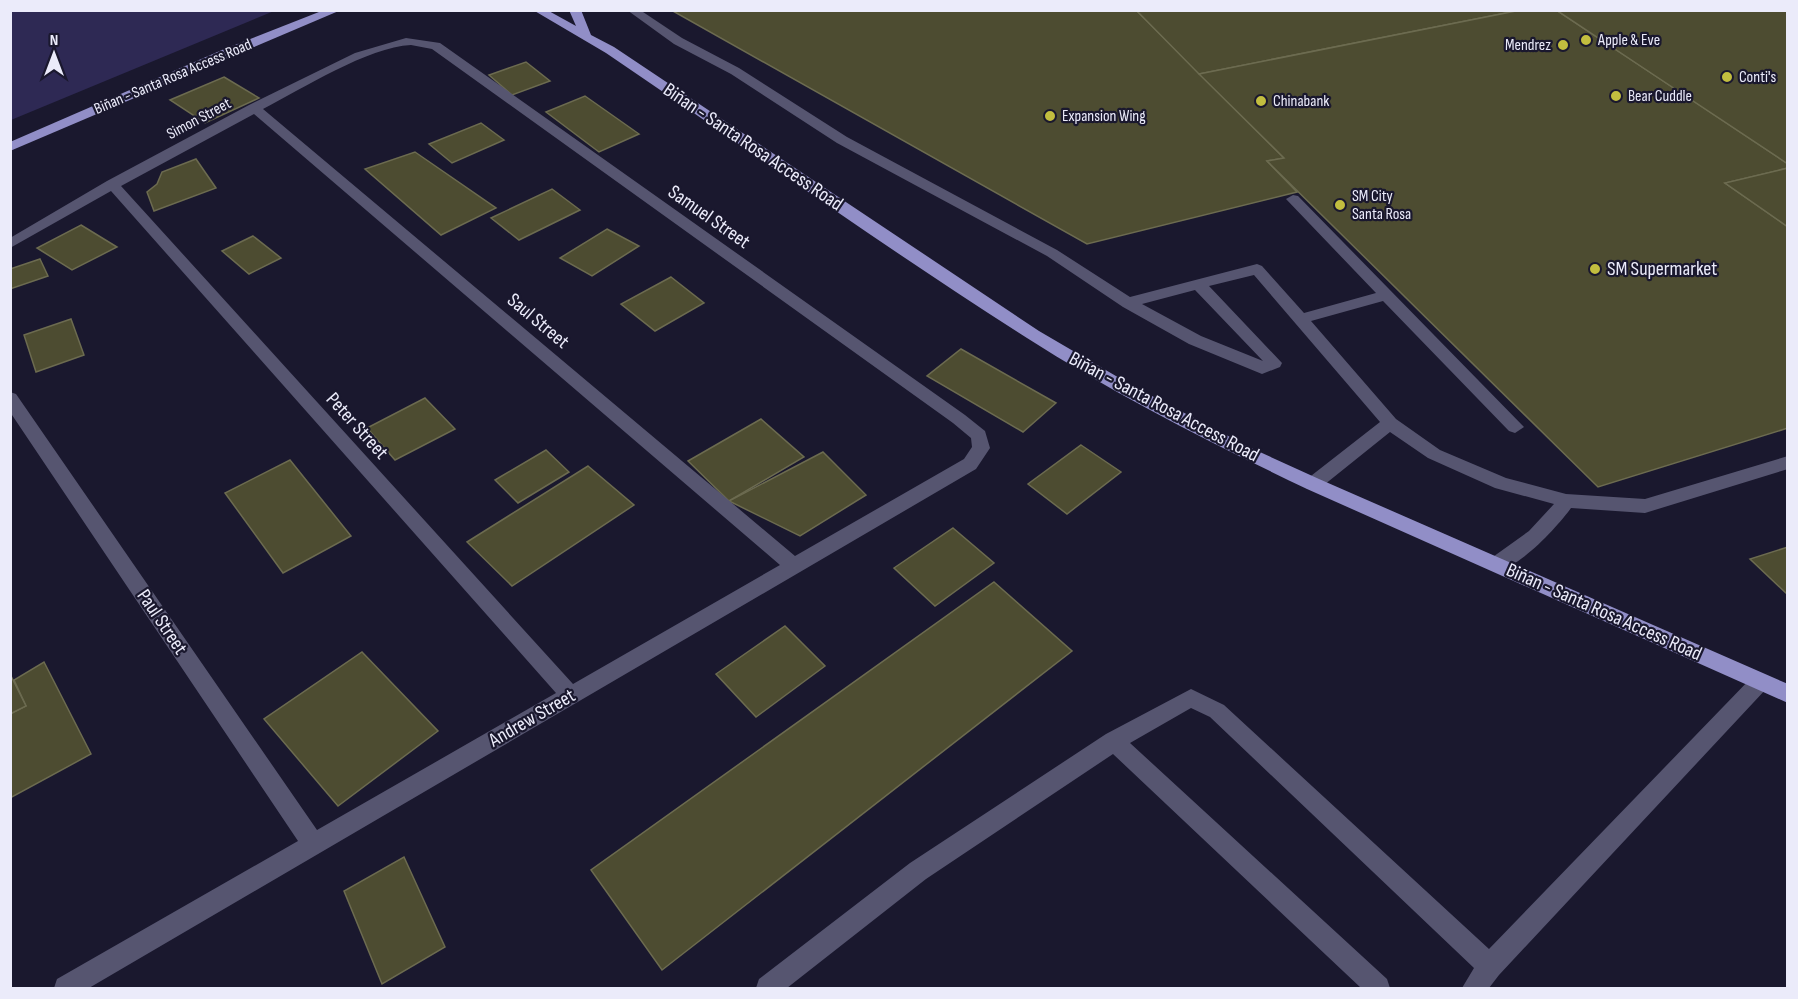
<svg xmlns="http://www.w3.org/2000/svg" width="1798" height="999" font-family="'Sofia Sans Condensed',sans-serif">
	<rect width="100%" height="100%" fill="#1a182e"/>
	<path fill="#2e2954" d="M11 10H274V11L11 120Z"/>
	<g fill="#4d4c31" stroke="#6c6b50" stroke-width="1.5">
		<path d="M671 10H1136L1284 158 1267 161 1297 192 1087 244Z"/>
		<path d="M1136 10H1521L1199 74Z"/>
		<path d="M1521 10H1556L1788 164V168L1725 183 1788 227V428L1598 487 1267 161 1284 158 1199 74Z"/>
		<path d="M1556 10H1788V164L1651 73Z"/>
		<path d="M526 62 550 81 512 95 489 75Z"/>
		<path d="M224 77 259 98 205 123 170 100Z"/>
		<path d="M585 96 639 134 599 152 546 112Z"/>
		<path d="M481 123 504 140 452 163 429 144Z"/>
		<path d="M415 152 496 208 441 235 365 169Z"/>
		<path d="M196 159 216 188 154 211 147 192 157 184 162 172Z"/>
		<path d="M1788 168V227L1725 183Z"/>
		<path d="M552 189 580 210 519 240 491 218Z"/>
		<path d="M81 225 117 247 72 270 37 248Z"/>
		<path d="M607 229 639 246 592 276 560 258Z"/>
		<path d="M253 236 281 258 249 274 222 251Z"/>
		<path d="M40 259 48 276 10 289V269Z"/>
		<path d="M671 277 704 303 655 331 621 304Z"/>
		<path d="M71 319 84 355 36 372 24 335Z"/>
		<path d="M961 349 1056 403 1023 432 927 376Z"/>
		<path d="M425 398 455 429 395 460 367 428Z"/>
		<path d="M761 419 804 457 729 501 688 461Z"/>
		<path d="M1081 445 1121 472 1067 514 1028 484Z"/>
		<path d="M546 450 569 472 518 503 495 480Z"/>
		<path d="M823 452 866 495 800 536 729 501Z"/>
		<path d="M290 460 351 536 283 573 225 493Z"/>
		<path d="M588 466 634 505 512 586 467 542Z"/>
		<path d="M953 528 994 563 935 606 894 568Z"/>
		<path d="M1788 547V595L1750 559Z"/>
		<path d="M994 582 1072 651 662 970 591 870Z"/>
		<path d="M785 626 825 666 756 717 716 674Z"/>
		<path d="M362 652 438 731 338 806 264 719Z"/>
		<path d="M44 662 91 754 10 798V714L26 706 14 680Z"/>
		<path d="M10 674 26 706 10 714Z"/>
		<path d="M404 857 445 947 382 984 344 891Z"/>
	</g>
	<g fill="none" stroke-linecap="round" stroke-linejoin="round">
		<g fill="#565570" fill-rule="evenodd">
			<path d="M627 10H640L682 38 739 68 847 137 1057 250 1130 297 1257 264 1262 266 1304 313 1376 293 1286 199 1293 195 1298 196 1524 427 1515 433 1509 431 1383 301 1311 321 1396 419 1440 450 1506 478 1566 494 1645 499 1788 456V469L1645 513 1571 508C1558 526 1513 577 1490 569L1488 564 1490 559 1529 531 1554 504 1495 488 1428 458 1390 432 1319 489H1307L1304 484 1307 479 1380 422 1254 275 1209 286 1282 363 1280 367 1262 374 1189 344 1123 307 1047 256 837 143 731 74 674 44ZM1195 290 1263 361 1201 336 1142 304Z"/>
			<path d="M406 38 440 43 965 415 985 431 990 448 976 469 89 988H54L57 979 298 841 10 412V392L16 394 317 830 556 693 111 191 10 248V238L107 181 249 105 355 53ZM411 45 432 49 953 423 971 438 972 447 964 459 795 556 263 109C302 89 368 47 411 45ZM254 114 780 565 573 684 121 186Z"/>
			<path d="M1760 673 1767 676 1770 682 1767 688 1499 975 1489 988H1462L1474 968 1210 717 1191 708 1130 743 1387 979 1390 988H1361L1113 754 926 879 787 988H756L759 979 910 863 1106 734 1191 689 1224 705 1489 949 1753 676Z"/>
		</g>
		<g fill="#918ec7" fill-rule="evenodd">
			<path d="M324 10H341L10 151V142L222 50Z"/>
			<path d="M533 10H547L576 26 569 10H581L591 35 614 47 1039 331 1133 386 1251 448 1319 479 1788 684V703L1307 489C1211 443 1116 395 1027 338 884 247 746 148 606 53Z"/>
		</g>
	</g>
	<g fill="#c2bd3f" stroke="#1a182e" stroke-width="2">
		<circle cx="1586" cy="40" r="6"/>
		<circle cx="1563" cy="45" r="6"/>
		<circle cx="1727" cy="77" r="6"/>
		<circle cx="1616" cy="96" r="6"/>
		<circle cx="1261" cy="101" r="6"/>
		<circle cx="1050" cy="116" r="6"/>
		<circle cx="1340" cy="205" r="6"/>
		<circle cx="1595" cy="269" r="6"/>
	</g>
	<g text-anchor="middle" dominant-baseline="central" stroke-width="4.5" stroke-linejoin="round" paint-order="stroke">
		<g font-size="16" fill="#ebebfa" stroke="#1a182e" text-anchor="start">
			<text x="1598" y="40">Apple &amp; Eve</text>
			<text x="1551" y="45" text-anchor="end">Mendrez</text>
			<text x="1739" y="77">Conti's</text>
			<text x="1628" y="96">Bear Cuddle</text>
			<text x="1273" y="101">Chinabank</text>
			<text x="1062" y="116">Expansion Wing</text>
			<text x="1352" y="196">SM City<tspan x="1352" dy="18">Santa Rosa</tspan></text>
		</g>
		<g font-size="16" fill="#ebebfa" stroke="#1a182e">
			<text transform="translate(173 77) rotate(-23)">Biñan - Santa Rosa Access Road</text>
			<text transform="translate(199 119) rotate(-28)">Simon Street</text>
		</g>
		<g font-size="20" fill="#ebebfa" stroke="#1a182e">
			<text transform="translate(753 147) rotate(34)">Biñan - Santa Rosa Access Road</text>
			<text transform="translate(709 217) rotate(35)">Samuel Street</text>
			<text transform="translate(538 321) rotate(40)">Saul Street</text>
			<text transform="translate(1164 407) rotate(28)">Biñan - Santa Rosa Access Road</text>
			<text transform="translate(357 426) rotate(48)">Peter Street</text>
			<text transform="translate(1604 612) rotate(24)">Biñan - Santa Rosa Access Road</text>
			<text transform="translate(162 622) rotate(56)">Paul Street</text>
			<text transform="translate(532 718) rotate(-30)">Andrew Street</text>
		</g>
		<g font-size="20" fill="#ebebfa" stroke="#1a182e" text-anchor="start">
			<text x="1607" y="269">SM Supermarket</text>
		</g>
	</g>
	<rect width="1798" height="999" fill="none" stroke="#ebebfa" stroke-width="24"/>
	<g transform="translate(54 54)" stroke="#1a182e" stroke-width="4.5" paint-order="stroke">
	<path d="M0-4.5L10 22L0 15L-10 22Z" fill="#ebebfa"/>
	<text y="-9" font-size="16" font-weight="bold" text-anchor="middle" fill="#ebebfa">N</text>
	</g>
</svg>
